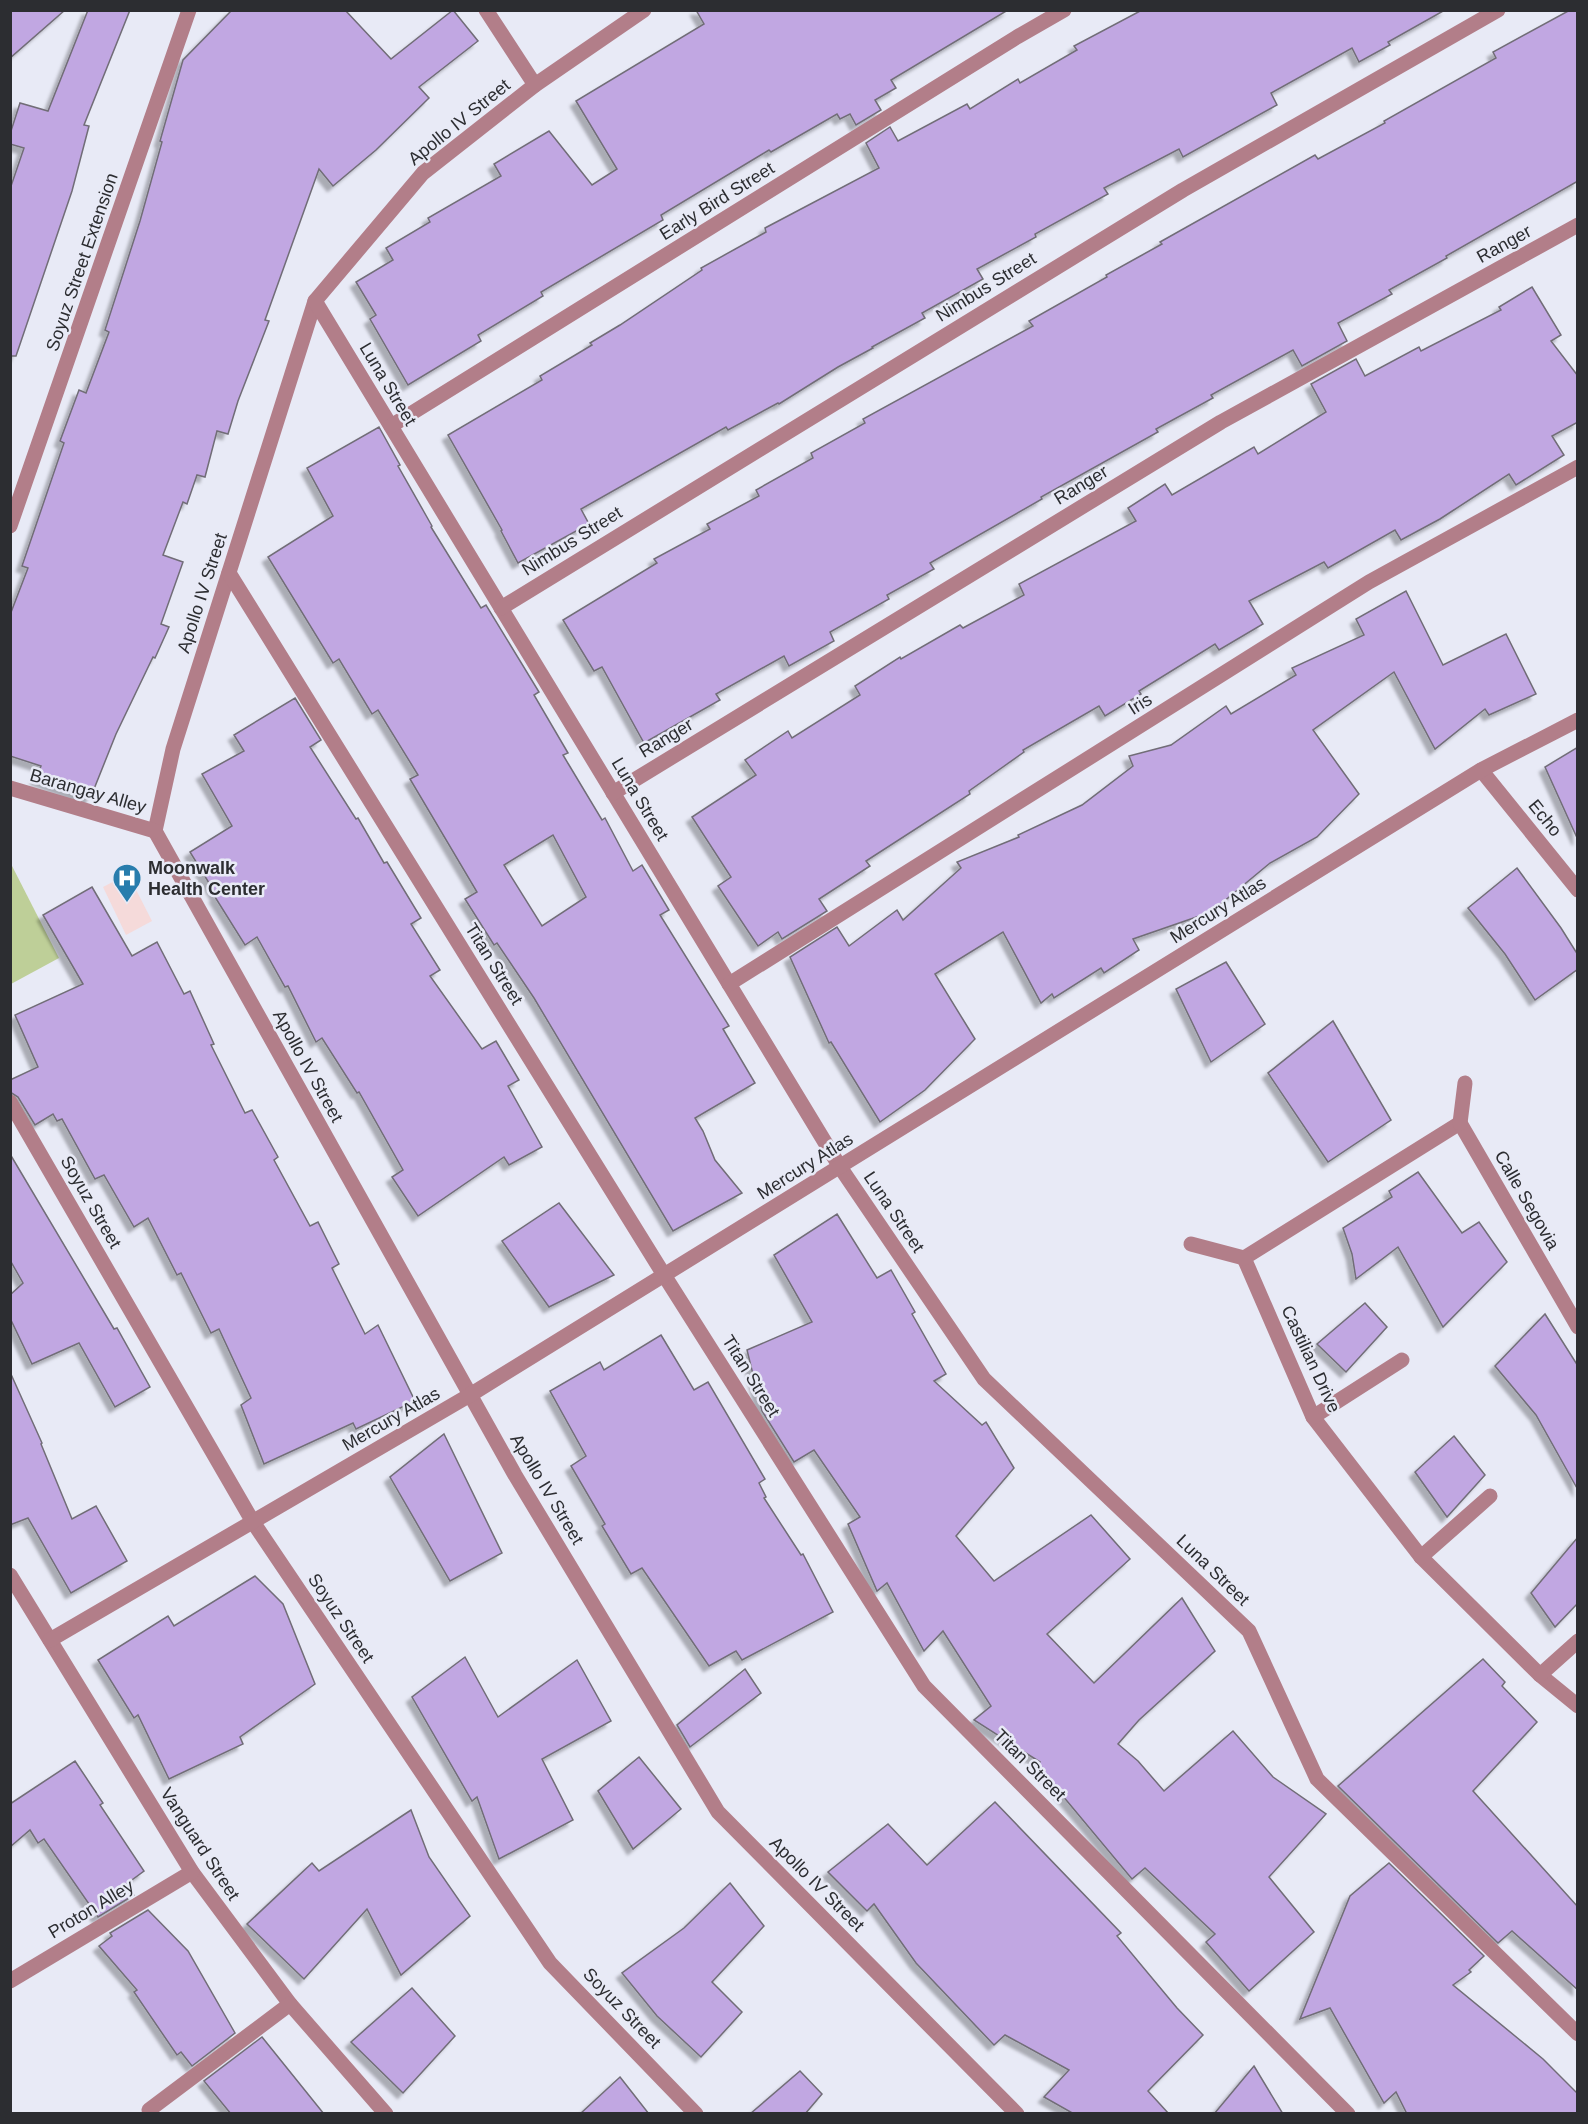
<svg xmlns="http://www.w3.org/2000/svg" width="1588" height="2124" font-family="Arial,sans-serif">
	<defs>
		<filter id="shadow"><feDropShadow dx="-5.5" dy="5.5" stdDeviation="1.5" flood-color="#0004"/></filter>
	</defs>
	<rect width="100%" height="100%" fill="#e8eaf6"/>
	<path fill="#f5dada" d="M128 874 152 921 126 935 103 887Z"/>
	<path fill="#becf98" d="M10 862 59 958 11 984H10Z"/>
	<g fill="#c1a7e2" stroke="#716d77" stroke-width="1.5" fill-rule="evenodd" filter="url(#shadow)">
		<path d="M10 10H65L10 58Z"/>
		<path d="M88 10H130L84 125 89 126 72 191 16 356H10V189L24 148 10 144V134L20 103 48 111Z"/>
		<path d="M232 10H345L391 59 453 10 478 41 419 87 429 98 376 150 333 186 319 169 265 320 269 321 238 401 228 434 217 431 205 477 197 475 187 504 183 502 163 555 183 562 161 624 169 627 155 658 153 657 116 734 90 799 36 779 41 766 10 756V615L28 568 22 566 64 443 60 441 79 390 86 393 109 332 105 330 140 221 162 142 160 141 183 60Z"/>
		<path d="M696 10H1008L891 80 896 88 875 100 881 110 856 125 850 114 840 119 837 114 771 152 769 150 661 215 663 220 541 292 543 296 478 335 481 341 408 385 370 319 376 315 356 282 393 260 386 248 430 222 428 218 501 176 494 164 549 131 592 185 617 169 576 101 704 24Z"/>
		<path d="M1142 10H1445L1388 42 1390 45 1359 62 1352 48 1271 93 1277 105 1183 157 1179 149 1104 188 1108 194 1035 234 1036 237 977 269 983 279 922 313 925 318 872 347 873 348 838 367 779 404 778 403 728 430 726 427 581 509 589 524 518 563 501 531 502 530 448 435 542 380 540 376 592 345 590 343 620 325 702 270 701 268 766 232 765 228 879 168 866 143 890 127 898 141 967 104 970 109 1018 79 1020 83 1077 50 1074 46Z"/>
		<path d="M1570 10H1578V181L1446 256 1447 258 1389 290 1392 294 1338 323 1347 341 1302 366 1293 350 1211 395 1213 398 1156 429 1158 432 1041 497 1042 499 930 563 934 569 887 595 889 599 830 632 834 641 789 666 784 656 716 694 720 700 644 743 602 667 594 671 563 620 657 563 654 559 710 529 707 524 759 496 756 490 813 458 811 453 865 423 863 419 1033 326 1029 321 1107 277 1106 275 1162 244 1160 242 1315 155 1318 159 1385 123 1384 121 1496 58 1493 52Z"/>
		<path d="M1532 287 1561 335 1551 341 1578 376V422L1552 436 1564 455 1516 485 1509 474 1440 519 1401 540 1395 530 1328 568 1324 562 1249 601 1263 624 1219 650 1215 644 1139 691 1141 694 1105 716 1099 706 1023 750 1024 752 969 791 970 794 866 861 870 866 819 899 827 911 782 939 778 932 758 946 718 886 731 877 692 817 756 775 745 760 788 731 792 738 860 695 855 686 900 657 901 659 960 625 963 628 1024 595 1019 584 1136 521 1128 508 1165 484 1172 495 1254 447 1258 454 1326 412 1311 384 1356 359 1365 376 1419 347 1421 351 1501 310 1499 307Z"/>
		<path d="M379 427 400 465 398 466 432 526 431 527 481 608 486 605 539 692 534 695 568 753 563 755 602 820 605 818 633 871 642 865 669 910 660 915 729 1026 723 1029 755 1083 695 1118 703 1131 715 1160 742 1193 673 1231 534 998 497 943 494 945 465 899 477 892 410 779 418 775 378 710 372 714 339 659 333 663 268 557 333 516 307 468ZM553 835 586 897 542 926 504 865Z"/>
		<path d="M1406 591 1443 665 1506 634 1536 694 1489 715 1485 709 1435 749 1394 672 1313 730 1359 794 1317 837 1270 863 1211 912 1133 939 1139 950 1104 973 1101 968 1054 998 1052 994 1041 1003 1003 932 935 974 975 1039 925 1090 880 1122 831 1042 829 1043 790 957 837 927 849 946 897 910 903 920 961 868 957 862 1019 837 1018 835 1082 805 1133 766 1129 756 1171 745 1226 706 1231 714 1296 675 1292 668 1364 635 1356 619Z"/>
		<path d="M295 698 321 740 310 747 356 819 358 818 384 863 387 862 421 918 411 924 440 970 430 976 482 1049 496 1041 519 1080 508 1086 542 1147 509 1165 504 1157 418 1216 392 1177 403 1170 359 1092 357 1093 322 1038 316 1042 288 986 285 987 257 937 245 945 215 897 217 896 190 852 232 826 202 774 244 751 234 735Z"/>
		<path d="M1578 747V840L1545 767Z"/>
		<path d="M1517 868 1561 928 1578 955V969L1535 1000 1505 954 1468 908Z"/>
		<path d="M92 887 132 956 157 942 184 994 190 991 214 1044 211 1045 245 1113 252 1110 278 1157 274 1160 310 1226 318 1222 339 1264 332 1268 365 1334 378 1325 415 1401 356 1429 353 1423 264 1464 241 1405 251 1398 219 1329 211 1333 181 1273 177 1275 148 1218 134 1227 104 1175 95 1179 62 1119 57 1121 53 1114 35 1125 18 1097 10 1092V1080L38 1067 15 1015 83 984 43 915Z"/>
		<path d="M1226 962 1265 1024 1211 1062 1176 989Z"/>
		<path d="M1333 1021 1391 1120 1328 1162 1268 1073Z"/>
		<path d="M10 1154 114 1329 117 1328 150 1387 115 1407 79 1343 32 1364 10 1318V1295L23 1283 10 1260Z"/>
		<path d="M1418 1172 1462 1233 1479 1222 1507 1262 1443 1327 1398 1247 1356 1279 1352 1254 1343 1228 1392 1197 1389 1191Z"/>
		<path d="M559 1203 614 1275 549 1307 502 1241Z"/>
		<path d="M837 1214 877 1278 891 1270 915 1312 912 1314 946 1374 934 1381 982 1425 986 1422 1014 1468 956 1536 994 1581 1091 1515 1130 1559 1047 1634 1094 1683 1182 1598 1215 1651 1139 1720 1118 1744 1138 1761 1164 1791 1233 1731 1273 1777 1326 1814 1269 1877 1314 1932 1249 1991 1206 1942 1215 1934 1145 1868 1132 1879 1037 1765 1040 1762 974 1720 991 1706 943 1631 924 1651 887 1583 877 1591 848 1524 860 1517 814 1450 794 1462 762 1411 747 1350 812 1322 774 1255Z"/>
		<path d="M1365 1303 1387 1327 1346 1372 1317 1344Z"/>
		<path d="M1545 1314 1578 1366V1490L1536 1415 1495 1366Z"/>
		<path d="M661 1335 694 1390 708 1382 765 1479 759 1483 766 1497 764 1498 801 1555 803 1554 833 1612 742 1660 736 1651 709 1666 642 1568 631 1574 602 1526 605 1524 571 1466 586 1456 550 1391 600 1362 604 1370Z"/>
		<path d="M10 1372 42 1443 41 1444 72 1519 96 1506 127 1561 71 1593 28 1518 10 1525Z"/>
		<path d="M444 1434 502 1553 450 1581 390 1477Z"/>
		<path d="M1454 1436 1485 1475 1447 1517 1415 1472Z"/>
		<path d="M1578 1537V1603L1555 1627 1531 1593Z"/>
		<path d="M255 1576 283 1604 315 1684 240 1737 243 1744 169 1779 138 1715 134 1718 98 1660 168 1616 174 1626Z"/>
		<path d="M465 1657 498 1717 577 1660 611 1721 542 1759 573 1820 499 1859 477 1797 472 1801 412 1697Z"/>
		<path d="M1483 1659 1505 1682 1502 1686 1537 1722 1473 1791 1578 1907V1990L1512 1931 1498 1943 1338 1786Z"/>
		<path d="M745 1669 761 1693 690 1747 677 1725Z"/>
		<path d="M639 1757 681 1809 633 1849 598 1791Z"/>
		<path d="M75 1761 103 1803 100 1805 144 1871 125 1885 134 1895 98 1917 44 1839 38 1843 30 1830 10 1847V1804Z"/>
		<path d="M995 1802 1121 1933 1117 1936 1177 2008 1203 2035 1148 2091 1169 2114H1074L1044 2097 1069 2070 1005 2035 994 2045 916 1963 874 1904 867 1911 828 1872 888 1824 927 1865Z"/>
		<path d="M411 1810 429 1857 470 1916 401 1975 367 1909 304 1979 247 1924 312 1863 319 1871Z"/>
		<path d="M1389 1863 1484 1956 1469 1970 1471 1972 1453 1985 1543 2059 1578 2094V2114H1407L1396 2092 1384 2103 1330 2008 1300 2019 1350 1896Z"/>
		<path d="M730 1883 764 1926 712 1982 742 2012 701 2057 657 2016 622 1973 684 1928Z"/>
		<path d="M148 1910 188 1951 235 2033 192 2066 181 2052 177 2055 134 1992 137 1990 99 1946 112 1936 110 1933Z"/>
		<path d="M412 1988 455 2036 403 2093 351 2042Z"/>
		<path d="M262 2037 324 2114H231L204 2081Z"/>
		<path d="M1254 2066 1283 2114H1214Z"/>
		<path d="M800 2071 822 2094 805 2114H750Z"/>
		<path d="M620 2077 649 2114H580Z"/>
	</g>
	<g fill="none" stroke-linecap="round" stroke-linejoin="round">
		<g stroke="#b27e89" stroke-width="15">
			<path d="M486 10 535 85"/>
			<path d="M644 10 535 85 423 173 315 301 173 749 155 831 515 1475 718 1812 1017 2114"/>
			<path d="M315 301 840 1167 984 1379 1249 1631 1317 1779 1578 2034"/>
			<path d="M391 426 1017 37 1064 10"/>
			<path d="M10 526 189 10"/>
			<path d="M229 573 664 1275 924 1686 1348 2114"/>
			<path d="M501 608 1183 190 1498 10"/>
			<path d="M1481 770 1578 890"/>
			<path d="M10 788 155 831"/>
			<path d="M613 793 1221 422 1578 225"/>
			<path d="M729 984 1369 582 1578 467"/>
			<path d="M10 1102 253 1522 550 1963 696 2114"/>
			<path d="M1460 1123 1244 1258 1313 1417 1421 1557 1540 1675 1578 1706"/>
			<path d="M1460 1123 1578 1327"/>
			<path d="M1460 1123 1465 1083"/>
			<path d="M1191 1244 1244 1258"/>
			<path d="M1313 1417 1402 1360"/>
			<path d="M1421 1557 1490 1496"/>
			<path d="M10 1575 192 1872 290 2004 386 2114"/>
			<path d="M50 1640 470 1395 1481 770 1578 720"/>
			<path d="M1540 1675 1578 1641"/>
			<path d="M10 1981 192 1872"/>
			<path d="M149 2110 290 2004"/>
		</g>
	</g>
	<defs>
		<g id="hospital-pin" transform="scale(1.5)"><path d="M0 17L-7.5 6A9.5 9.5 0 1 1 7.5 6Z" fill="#287dad" stroke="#e8eaf6"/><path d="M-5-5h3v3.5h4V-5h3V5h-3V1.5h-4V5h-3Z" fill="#fff"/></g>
	</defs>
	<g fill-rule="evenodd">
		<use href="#hospital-pin" x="127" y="878"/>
	</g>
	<g text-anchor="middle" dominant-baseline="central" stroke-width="5" stroke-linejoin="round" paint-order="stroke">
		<g font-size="18" fill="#2c2d31" stroke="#e8eaf6">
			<text transform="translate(459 122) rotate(-39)">Apollo IV Street</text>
			<text transform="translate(717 201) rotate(-32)">Early Bird Street</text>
			<text transform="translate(1504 244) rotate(-29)">Ranger</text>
			<text transform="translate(82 262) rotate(-71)">Soyuz Street Extension</text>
			<text transform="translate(986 287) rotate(-32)">Nimbus Street</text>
			<text transform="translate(388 384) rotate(59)">Luna Street</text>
			<text transform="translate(1081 485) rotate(-31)">Ranger</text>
			<text transform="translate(572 541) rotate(-32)">Nimbus Street</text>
			<text transform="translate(202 593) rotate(-72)">Apollo IV Street</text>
			<text transform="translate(1140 704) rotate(-32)">Iris</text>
			<text transform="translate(666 738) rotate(-31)">Ranger</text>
			<text transform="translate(88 791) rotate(16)">Barangay Alley</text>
			<text transform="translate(640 799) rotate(59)">Luna Street</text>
			<text transform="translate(1545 818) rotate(51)">Echo</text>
			<text transform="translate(1218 910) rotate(-32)">Mercury Atlas</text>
			<text transform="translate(494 964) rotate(58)">Titan Street</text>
			<text transform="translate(308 1066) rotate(61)">Apollo IV Street</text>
			<text transform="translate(805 1166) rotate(-32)">Mercury Atlas</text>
			<text transform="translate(1527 1200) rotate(60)">Calle Segovia</text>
			<text transform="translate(91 1202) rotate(60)">Soyuz Street</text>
			<text transform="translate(894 1212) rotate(56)">Luna Street</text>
			<text transform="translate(1311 1359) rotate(65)">Castilian Drive</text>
			<text transform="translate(751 1376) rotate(58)">Titan Street</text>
			<text transform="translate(391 1419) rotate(-30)">Mercury Atlas</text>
			<text transform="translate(547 1489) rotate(59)">Apollo IV Street</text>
			<text transform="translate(1213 1570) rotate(44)">Luna Street</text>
			<text transform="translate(341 1618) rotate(56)">Soyuz Street</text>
			<text transform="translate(1030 1765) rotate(45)">Titan Street</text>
			<text transform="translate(200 1844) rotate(57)">Vanguard Street</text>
			<text transform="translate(817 1884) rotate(45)">Apollo IV Street</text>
			<text transform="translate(91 1909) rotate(-31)">Proton Alley</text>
			<text transform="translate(622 2008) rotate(46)">Soyuz Street</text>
		</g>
		<g font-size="18" font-weight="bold" fill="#2c2d31" stroke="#e8eaf6" text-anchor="start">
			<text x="148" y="868">Moonwalk<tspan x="148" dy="21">Health Center</tspan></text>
		</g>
	</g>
	<rect width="1588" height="2124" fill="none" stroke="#2c2d31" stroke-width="24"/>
</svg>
